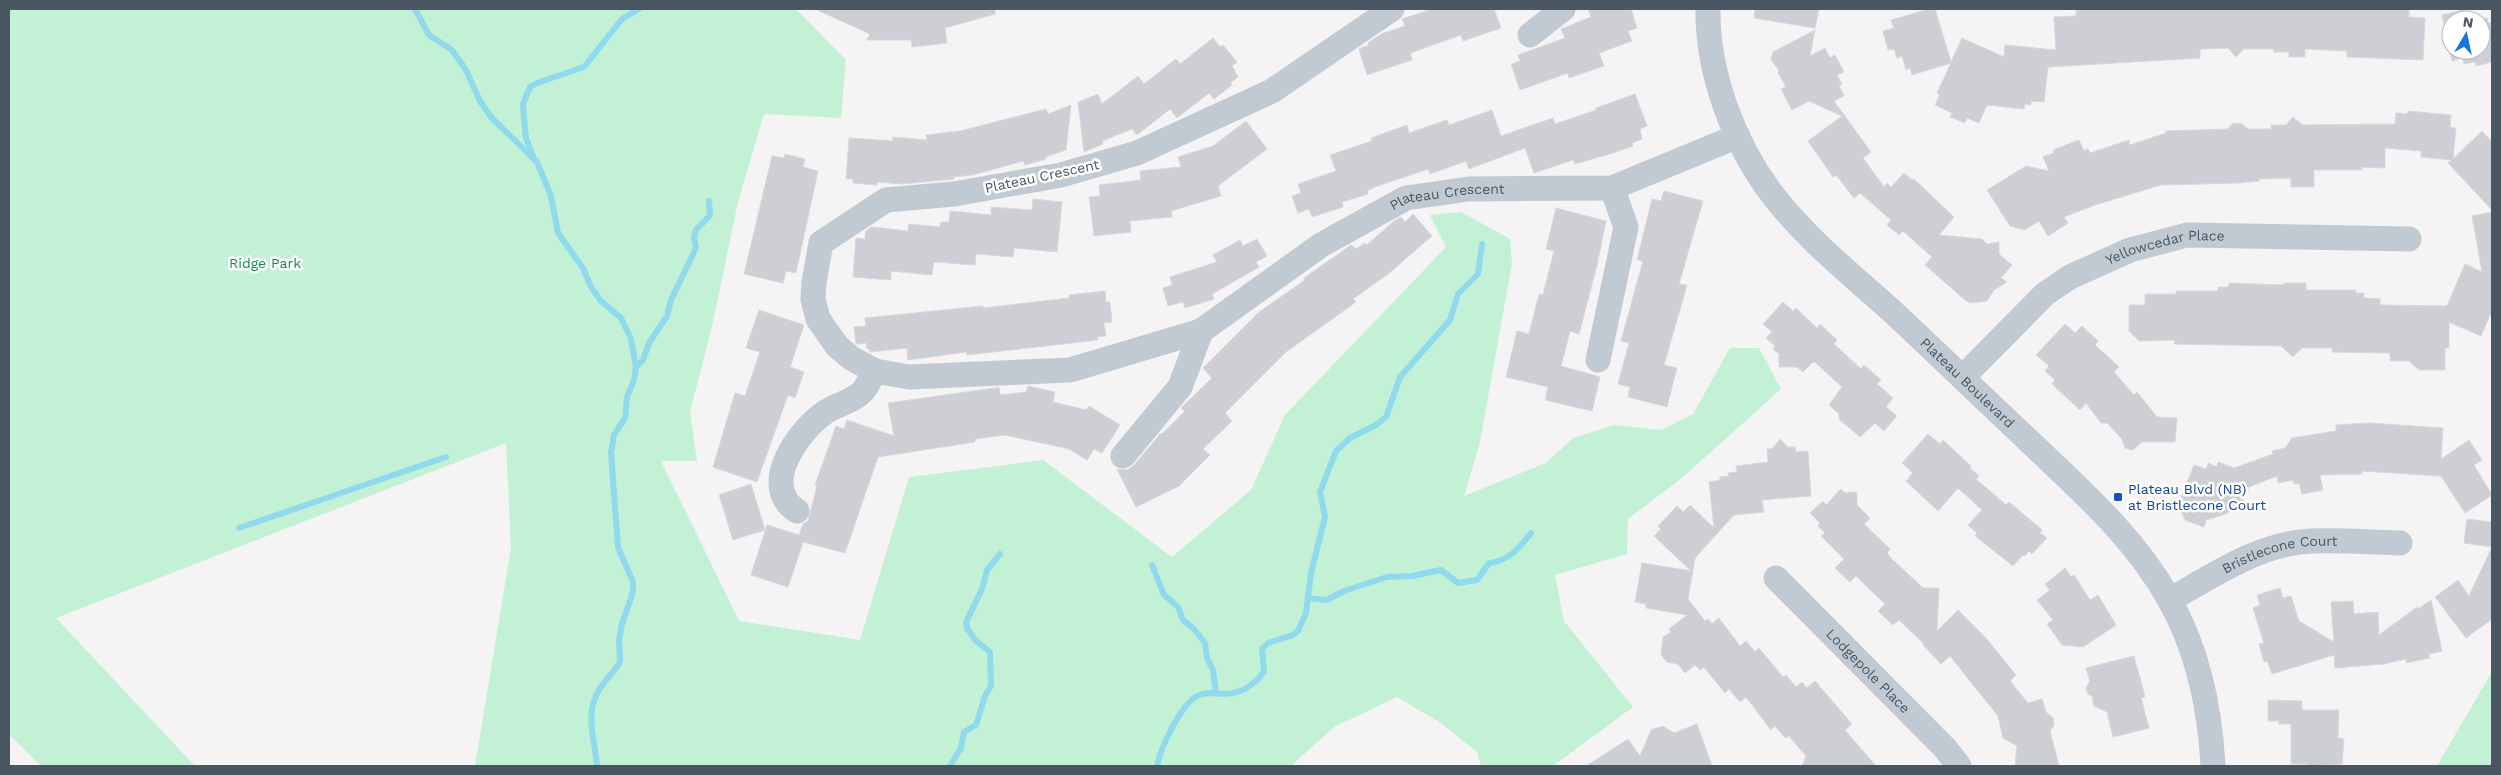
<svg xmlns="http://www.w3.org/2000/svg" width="2501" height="775" font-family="'Work Sans',sans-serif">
	<rect width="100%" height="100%" fill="#f5f3f3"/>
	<g fill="#c3f1d5">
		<path d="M9 9H796L846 60 841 118 764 114 738 202 713 322 690 412 697 461H661L739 621 860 640 909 477 1043 460 1172 557 1251 490 1285 415 1446 247 1430 215 1461 212 1510 239 1512 263 1480 442 1464 496 1546 463 1573 438 1614 425 1661 430 1693 414 1730 348H1759L1781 389 1683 477 1628 519 1627 554 1555 575 1564 621 1633 707 1553 766H1481L1477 752 1441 723 1397 697 1334 727 1291 766H475L511 548 506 443 56 618 195 766H41L9 734Z"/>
		<path d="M2492 672V766H2437Z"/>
	</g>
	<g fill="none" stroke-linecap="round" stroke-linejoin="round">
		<g stroke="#90daee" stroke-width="6">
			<path d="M415 9 429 35 452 50 466 70 480 101 491 117 537 162 551 196 558 233 583 268 591 287 601 301 621 318 631 339 636 367 634 380 627 397 625 418 614 435 611 453 618 547 633 582V592L622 624 619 640 620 662C614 672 605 680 599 690 584 715 595 739 597 766"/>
			<path d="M533 156 526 138 524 119 523 104 530 87 537 83 584 67 622 19 639 9"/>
			<path d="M636 367 643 360 649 343 667 316 671 300 696 248 694 237 696 230 710 215 709 201"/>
			<path d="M239 528 446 457"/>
			<path d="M1152 565 1164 595 1178 607 1183 620 1193 628 1205 643 1207 658 1213 670 1216 693"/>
			<path d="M1308 598 1327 600 1344 591 1387 577 1412 576 1441 570 1458 583 1477 580 1489 563C1509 561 1519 548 1531 533"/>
			<path d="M950 766 961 748 964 732 976 725 985 696 991 686 990 652 976 641 967 628 966 622 982 589 987 570 1000 554"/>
			<path d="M1157 766C1161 747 1180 706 1197 696 1206 691 1216 694 1224 694 1241 694 1254 685 1264 672L1262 649 1268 643 1293 635 1298 631 1306 613 1311 573 1325 517 1320 492 1336 451 1350 438 1376 425 1386 417 1400 377 1450 320 1458 294 1478 274 1482 244"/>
		</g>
	</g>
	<g fill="#cdcfd5" stroke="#d7d9de">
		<path d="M815 9H995V14L945 28 947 43 912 47 911 40H867L870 34Z"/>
		<path d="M1432 9H1494L1501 28 1463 41 1461 35 1410 53 1412 60 1367 75 1359 49 1369 45 1368 43 1381 34 1405 26 1402 19Z"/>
		<path d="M1588 9H1631L1637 28 1628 31 1632 41 1599 53 1604 66 1569 78 1568 73 1520 90 1511 64 1520 61 1518 55 1565 38 1561 29 1591 17Z"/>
		<path d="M1755 9H1819L1815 28 1754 18Z"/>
		<path d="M1929 9H1935L1951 62 1962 38 2004 57 2005 45 2056 50 2054 17 2076 16V9H2409V17L2425 18 2423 60 2347 57V51L2305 49V57H2289V52H2274V49H2244L2236 57 2228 48 2200 49V58L2048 67 2044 102 2031 101V105L2025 104 2024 109 1987 105 1979 123 1967 118 1965 123 1950 117 1952 113 1935 105 1940 94 1937 93 1951 63 1912 75 1910 68 1906 70 1902 56 1897 58 1894 49 1888 50 1883 31 1894 28 1891 20Z"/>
		<path d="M2464 10 2466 20H2451V50H2481V20H2479L2487 18 2488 23 2492 22V62L2476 66 2475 62 2464 64 2462 58 2452 61 2442 15Z"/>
		<path d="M1815 30 1810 56 1825 48 1830 58 1835 55 1844 72 1837 75 1842 84 1839 86 1844 96 1834 101 1871 152 1863 158 1884 187 1887 183 1891 187 1904 173 1912 180 1914 179 1954 217 1939 235 1982 239 1987 244 1999 242V254L2012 265 2001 278 2007 282 1994 290 1987 301 1970 303 1965 300 1925 265 1932 257 1903 231 1899 235 1887 225 1891 220 1860 193 1854 198 1836 175 1833 177 1808 141 1842 116 1809 101 1792 110 1781 89 1786 87 1778 73 1779 70 1771 60 1773 52Z"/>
		<path d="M1213 38 1220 47 1223 45 1237 62 1232 66 1238 77 1230 83 1232 85 1214 99 1209 93 1177 118 1170 109 1137 135 1132 129 1102 141 1103 144 1084 152 1078 102 1098 94 1102 104 1138 76 1144 84 1176 59 1180 64Z"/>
		<path d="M1635 94 1647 126 1640 129 1642 139 1632 143 1633 146 1613 153 1575 164 1573 160 1534 173 1525 148 1469 169 1466 161 1430 174 1428 169 1375 187 1367 191 1368 194 1342 202 1343 207 1312 217 1309 209 1298 213 1292 196 1301 193 1298 184 1336 171 1330 155 1372 141 1371 138 1407 125 1409 133 1447 120 1449 125 1492 110 1501 136 1553 118 1555 124 1596 110V108Z"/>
		<path d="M1071 105 1066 150 1045 157 1046 159 1025 165 1023 161 973 175 953 177 954 179 902 184 877 182V185L853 183V179H846L849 138 893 141V137L927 140 926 135 960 131 1046 109 1048 114Z"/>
		<path d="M2408 111 2451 115 2450 127 2456 128 2453 159 2482 131 2492 142V210L2448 163 2452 160 2421 157V151L2385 148V168L2362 167V170H2314V187H2291V178L2259 179V181L2238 183 2161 185 2095 205 2064 217 2068 223 2048 236 2039 221 2025 230 2010 226 1987 190 2026 166 2049 171 2043 157 2054 153 2053 150 2079 140 2084 151 2088 149 2090 153 2129 140 2130 145 2166 133V131L2228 129 2233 123 2242 124 2248 129H2271V125H2286L2293 117 2303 125 2395 124 2396 113 2407 114Z"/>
		<path d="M1246 121 1267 149 1218 186 1221 196 1171 211 1172 217 1130 221 1131 232 1094 236 1089 197 1100 196 1099 185 1141 180 1140 171 1181 167 1178 157 1213 146Z"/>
		<path d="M785 154 805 159 803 167 818 171 796 273 786 271 783 283 744 274 772 156 784 158Z"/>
		<path d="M1664 191 1703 201 1679 284 1687 285 1664 365 1677 368 1667 407 1628 397 1630 387 1618 384 1629 343 1621 341 1643 261 1637 260 1652 199 1661 201Z"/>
		<path d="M1033 199 1062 202 1057 252 1014 248 1013 257 976 254 975 265 934 262 932 275 891 271V280L853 277 856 238 865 239 866 231 871 227 908 231 909 224 940 227 941 222H949L950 211 991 215V207L1032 210Z"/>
		<path d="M1556 208 1606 221 1597 265 1579 334 1570 331 1561 366 1600 377 1592 411 1545 400 1548 387 1506 377 1517 331 1529 334 1539 294 1543 295 1554 251 1546 249Z"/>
		<path d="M2492 212V314L2490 315 2481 336 2449 322V348H2445V370H2419L2409 361H2390V353L2332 352V348H2302L2293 357 2281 346 2174 344 2175 340 2139 341 2129 331V305H2145V294H2176V291H2218V287H2229V283L2284 285V283H2306V290H2356V293H2364V298L2380 299V305L2447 306 2465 264 2482 272 2472 216Z"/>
		<path d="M1413 214 1432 236 1388 274 1353 299 1356 302 1286 352 1225 413 1232 421 1203 449 1210 455 1179 486 1136 507 1117 469 1128 470 1134 465 1161 433 1162 434 1185 411 1181 408 1212 378 1203 368 1259 312 1305 280 1304 278 1351 245 1356 249 1365 243 1367 245 1394 221 1401 217 1405 222Z"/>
		<path d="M1257 239 1267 256 1256 262 1259 267 1212 294 1214 299 1185 308 1183 302 1168 306 1163 288 1172 285 1170 277 1217 262 1213 255 1240 240 1243 246Z"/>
		<path d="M1105 291 1106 302H1110L1112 322 1104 323 1106 336 1097 337 1098 340 967 355 966 352 908 360 907 348 870 352V349H867L866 343 856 344 854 327 866 326 865 318 983 306V308L1069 298V295Z"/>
		<path d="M1783 302 1793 311 1796 308 1817 328 1820 324 1837 340 1834 344 1861 369 1864 365 1881 380 1877 384 1893 398 1886 407 1897 416 1884 431 1875 423 1860 437 1839 419V414L1829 405 1842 387 1816 363 1813 362 1803 372 1797 367H1779V354L1773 349 1775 346 1766 338 1772 332 1763 324Z"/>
		<path d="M759 310 804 325 790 367 804 372 795 398 788 395 757 482 713 467 735 393 745 396 760 352 746 348Z"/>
		<path d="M2065 324 2075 333 2082 326 2098 341 2095 345 2119 367 2114 372 2134 395 2137 392 2157 417 2177 418 2175 442H2142L2133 450 2125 448 2122 439 2107 423H2101L2086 403 2080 410 2052 384 2055 380 2045 371 2049 366 2036 355Z"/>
		<path d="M1028 386 1055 392 1053 402 1086 410 1089 406 1120 425 1102 453 1094 449 1087 460 1069 449 1005 435 975 439V442L878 457 845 553 803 542 788 587 751 575 767 525 799 535 803 524 808 521 817 486 815 485 836 426 844 429 847 420 894 436 888 403 995 388 999 387 1000 395 1026 392Z"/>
		<path d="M2369 423 2443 428 2441 459 2469 440 2482 460 2474 465 2492 495 2465 513 2441 476 2362 471V474L2320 475 2323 490 2302 494 2299 483 2294 484 2293 480 2278 483 2277 476 2249 487 2243 501 2226 514 2206 520 2204 527 2185 520 2178 504 2194 465 2206 469 2208 463 2217 467 2218 462 2234 468 2273 454 2272 451 2285 448 2292 438 2336 431V425Z"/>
		<path d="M1928 434 1940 444 1943 440 1971 466 1970 468 1979 476 1976 479 2006 505 2009 502 2042 530 2040 533 2047 538 2032 554 2029 551 2025 556 2023 555 2013 566 1975 536 1977 533 1968 525 1982 510 1958 488 1938 511 1906 481 1913 473 1902 463Z"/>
		<path d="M1780 439 1788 447H1795L1796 452 1808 451 1811 496 1762 500 1764 512 1734 515 1695 558 1688 599 1705 621 1708 619 1712 624 1719 618 1740 646 1746 641 1755 652 1759 648 1783 677 1786 675 1796 687 1802 682 1807 688 1815 681 1852 724 1845 730 1876 766H1802L1806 756 1789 736 1785 738 1775 726 1771 730 1746 697 1740 702 1729 689 1725 693 1704 667 1700 670 1695 665 1685 673 1678 664 1667 662 1661 655 1663 637 1671 632 1669 629 1687 615 1646 608V604L1635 602 1642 563 1691 571 1654 536 1661 529 1658 526 1677 506 1683 512 1690 505 1714 528 1709 482 1720 480V477L1729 476 1728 473 1737 472 1736 466 1768 462 1767 449H1772Z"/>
		<path d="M751 484 765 530 733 540 719 495Z"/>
		<path d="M1841 489 1845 493 1857 492V505L1870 518 1864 524 1890 549 1887 553 1892 559 1923 588H1939L1937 631 1958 610 1986 638 2016 675 2010 681 2028 703 2042 699 2046 712 2053 718 2054 725 2050 731 2059 766H2015L2017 746 2003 738 1998 716 1950 656 1941 664 1923 645 1924 644 1899 620 1893 625 1878 611 1885 604 1856 576 1850 582 1835 568 1844 559 1821 536 1825 533 1818 526 1820 523 1810 513 1823 501 1826 505Z"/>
		<path d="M2467 519 2492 522V547L2464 543Z"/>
		<path d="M2492 547V619L2466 638 2435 597 2458 580 2469 596Z"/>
		<path d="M2065 568 2071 577 2074 575 2090 600 2098 595 2116 625 2083 647 2062 645 2047 624 2053 620 2037 600 2050 590 2045 584Z"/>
		<path d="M2280 588 2283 598 2291 596 2299 621 2334 642 2331 602 2353 601 2354 614 2378 612 2379 635 2417 607 2418 609 2431 600 2442 651 2429 654 2430 658 2406 663V659L2384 664 2335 668 2334 655 2272 674 2267 661 2264 662 2259 644 2264 643 2253 608 2260 605 2257 595Z"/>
		<path d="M2134 656 2145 697 2141 698 2149 728 2113 737 2107 712 2094 706 2092 696 2088 694 2086 688 2090 681 2086 668Z"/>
		<path d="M2268 700 2302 701V710H2339L2338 738 2344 739 2342 764 2306 766V764H2291V724H2279V721H2268Z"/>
		<path d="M1697 724 1712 766H1586L1628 739 1640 756 1651 730 1663 726 1674 733Z"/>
	</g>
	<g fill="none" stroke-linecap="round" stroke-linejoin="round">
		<g stroke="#c1cad2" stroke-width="25">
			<path id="s1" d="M1392 9 1272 91 1137 153 1061 175 954 194 886 200 821 243 814 282 813 299 818 319 837 346 851 358 875 371 909 377 1070 370 1201 331 1321 245 1406 198 1469 189 1612 188 1738 136"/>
			<path id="s2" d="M1708 9C1707 74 1735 147 1775 198 1809 241 1853 276 1894 313 1939 355 1983 398 2028 440 2079 489 2134 536 2169 599 2198 650 2210 708 2213 766"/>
			<path d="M1530 35 1563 9"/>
			<path d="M1598 360 1626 227 1612 188"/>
			<path id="s3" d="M1963 377 2045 294 2070 277 2130 250 2187 235 2409 239"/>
			<path d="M1123 456 1180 387 1201 331"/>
			<path d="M797 511C758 486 799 429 827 411 838 404 854 401 863 391 868 385 871 377 875 371"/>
			<path id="s4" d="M1776 578 1945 748 1959 766"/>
			<path id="s5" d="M2170 600C2212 576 2260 543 2311 541 2340 540 2370 542 2400 543"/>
		</g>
	</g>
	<rect fill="#1a4fb4" stroke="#fff" stroke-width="2" x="2113" y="492" width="10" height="10" rx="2.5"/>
	<g text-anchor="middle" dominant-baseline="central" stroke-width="5" stroke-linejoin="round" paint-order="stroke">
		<g font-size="14" fill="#4a5661" stroke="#fff">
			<text transform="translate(1042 176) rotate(-12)">Plateau Crescent</text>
			<text stroke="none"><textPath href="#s1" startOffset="1402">Plateau Crescent</textPath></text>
			<text stroke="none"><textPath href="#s3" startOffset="248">Yellowcedar Place</textPath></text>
			<text stroke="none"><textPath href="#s2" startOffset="471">Plateau Boulevard</textPath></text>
			<text stroke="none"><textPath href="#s5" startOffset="121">Bristlecone Court</textPath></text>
			<text stroke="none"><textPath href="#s4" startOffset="131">Lodgepole Place</textPath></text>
		</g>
		<g font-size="14" fill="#17864f" stroke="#fff">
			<text x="265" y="263">Ridge Park</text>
		</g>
		<g font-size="14" fill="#164399" stroke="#fff" text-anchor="start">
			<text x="2128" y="489">Plateau Blvd (NB)<tspan x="2128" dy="16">at Bristlecone Court</tspan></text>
		</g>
	</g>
	<rect width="2501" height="775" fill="none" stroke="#4a5661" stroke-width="20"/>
	<g transform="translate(2466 35) rotate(9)"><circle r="24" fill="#ffffff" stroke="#b7bbc0"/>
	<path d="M0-4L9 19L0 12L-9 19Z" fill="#1a73e8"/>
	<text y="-8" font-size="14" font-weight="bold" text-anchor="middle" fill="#4a5661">N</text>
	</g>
</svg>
